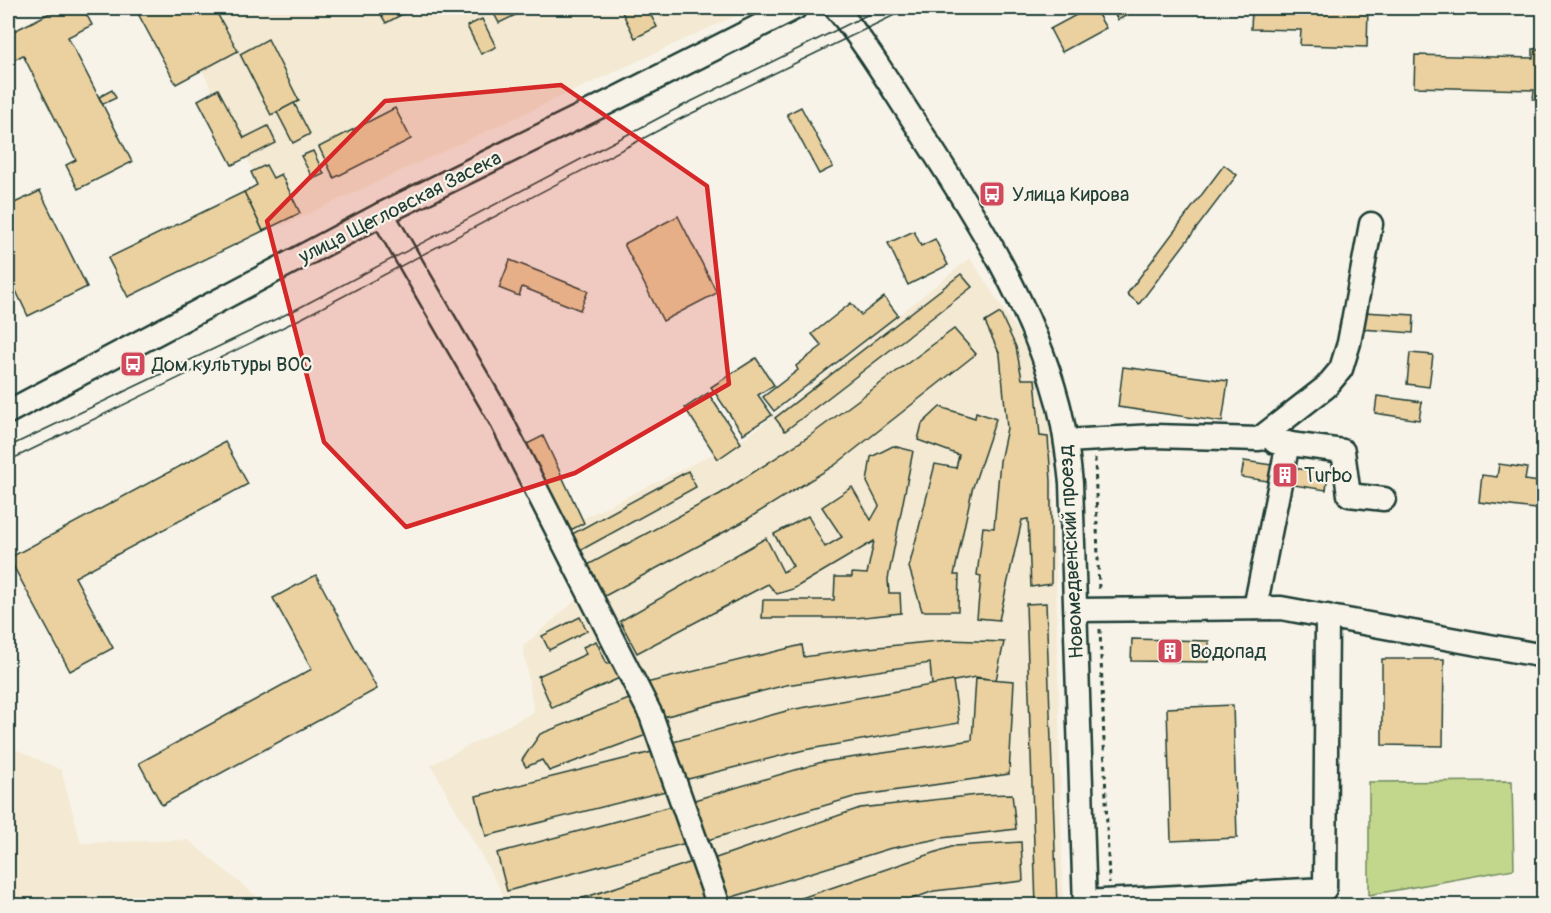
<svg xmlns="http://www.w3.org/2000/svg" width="1551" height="913" font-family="Pangolin,sans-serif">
	<rect width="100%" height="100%" fill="#f7f3e8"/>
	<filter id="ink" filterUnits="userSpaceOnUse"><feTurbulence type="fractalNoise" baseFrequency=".0167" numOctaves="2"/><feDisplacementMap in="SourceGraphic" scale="12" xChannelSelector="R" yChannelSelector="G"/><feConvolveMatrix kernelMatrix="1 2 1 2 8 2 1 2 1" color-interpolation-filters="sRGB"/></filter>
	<g filter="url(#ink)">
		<g fill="#f4e9d2">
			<path d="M170 8H752L282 226Z"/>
			<path d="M970 258 1025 343 1042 397 1053 441 1063 905H509L431 765 534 712 523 646 583 594 556 532 747 437Z"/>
			<path d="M8 746 61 770 81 843 188 840 267 905H8Z"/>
		</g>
		<path fill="#c2d68c" stroke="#708a60" stroke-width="1.5" d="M1512 781 1514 869 1369 895V782Z"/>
		<g fill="#ecd1a0" stroke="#1f3d34" stroke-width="1.5">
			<path d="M60 8H83L92 25 68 37 132 162 78 189 66 165 76 160 23 55 10 62 8 57V34Z"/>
			<path d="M135 8H214L238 51 176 84Z"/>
			<path d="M377 8H414L386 23Z"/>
			<path d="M491 8H530L499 23Z"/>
			<path d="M620 8H647L657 27 635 38Z"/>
			<path d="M1089 8H1094L1106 28 1062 52 1050 29Z"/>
			<path d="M1111 8H1140L1118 20Z"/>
			<path d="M1252 8H1368L1367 47 1300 45 1301 30 1251 29Z"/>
			<path d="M482 19 496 47 481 54 467 26Z"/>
			<path d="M268 39 299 101 271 115 240 54Z"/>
			<path d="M1533 49H1544V99H1533L1534 90 1414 87 1415 55 1533 58Z"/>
			<path d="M218 89 244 138 268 126 276 143 232 165 198 100Z"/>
			<path d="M112 90 116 98 103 104 99 97Z"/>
			<path d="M294 103 310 134 293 143 277 112Z"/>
			<path d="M801 107 833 167 819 174 787 114Z"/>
			<path d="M395 108 411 139 334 178 319 147Z"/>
			<path d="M313 151 324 174 313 179 301 156Z"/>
			<path d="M266 165 273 178 281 174 300 213 263 231 244 192 257 185 251 172Z"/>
			<path d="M1224 165 1237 175 1139 304 1127 294Z"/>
			<path d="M40 191 87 287 28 316 8 274V206Z"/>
			<path d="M244 192 263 231 128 297 108 258Z"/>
			<path d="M678 216 717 293 663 321 624 244Z"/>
			<path d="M914 231 921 246 935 239 948 265 908 285 888 243Z"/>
			<path d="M510 260 588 291 580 310 522 287 519 296 499 288Z"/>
			<path d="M961 274 972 287 785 431 775 418Z"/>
			<path d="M884 297 898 315 774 411 763 397 798 370 796 366 822 346 812 334 851 303 861 315Z"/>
			<path d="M1363 312 1414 315 1413 333 1362 329Z"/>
			<path d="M1000 313 1016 347 1022 379H1035L1040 436 1048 437 1051 481V584L1031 587 1028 519 1022 520 999 620 977 618 981 576 977 575 983 527 994 528 1000 461 1007 428 1000 355 985 322Z"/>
			<path d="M954 329 976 354 835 465 741 523 601 598 584 567 720 494 808 437Z"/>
			<path d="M1410 353 1433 355 1429 387 1407 384Z"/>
			<path d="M756 358 774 385 758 395 772 415 743 434 711 387Z"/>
			<path d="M1123 367 1228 381 1222 422 1118 407Z"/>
			<path d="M708 393 741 443 718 459 685 408Z"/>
			<path d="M1377 396 1422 402 1419 420 1375 413Z"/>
			<path d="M940 407 975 418 976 412 996 419 972 490 954 575H959L958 611H922L909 567 935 464 956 468 959 455 918 440 922 424Z"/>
			<path d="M1541 414 1544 415V439L1538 438Z"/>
			<path d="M543 436 584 523 569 531 527 444Z"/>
			<path d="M225 442 248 484 75 577 113 648 70 671 9 558Z"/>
			<path d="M893 446 913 451 888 579 889 593H900L901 613 855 618H762L763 600H834L835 577H852V573L867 574 874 541 793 589 777 594 768 584 637 653 620 621 766 538 783 572 793 566 774 534 808 516 825 547 842 537 822 507 852 487 871 520 879 506 867 482 871 457Z"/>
			<path d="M1544 447V510L1479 502 1482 475 1497 477 1499 464 1527 468 1525 480 1539 482Z"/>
			<path d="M1244 461 1328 473 1326 490 1241 477Z"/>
			<path d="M688 471 696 487 572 555 563 539Z"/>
			<path d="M316 575 377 689 162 805 139 763 312 669 273 598Z"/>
			<path d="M1046 603 1057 906H1036L1026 604Z"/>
			<path d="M580 617 587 631 549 650 542 636Z"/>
			<path d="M1132 639 1209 641 1208 662 1131 661Z"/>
			<path d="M948 640 1004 642 996 680 976 677 932 685 930 663 786 685 659 718 646 683 802 645 804 657 858 649Z"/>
			<path d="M596 641 607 664 617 660 624 676 552 708 538 676 586 654 583 647Z"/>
			<path d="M1382 659H1444L1443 746 1382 745Z"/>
			<path d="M976 678 1014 681 1009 774 857 796 704 841 691 801 822 762 972 740Z"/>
			<path d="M953 681 959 723 804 750 684 780 673 742 790 710Z"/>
			<path d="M634 697 649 734 549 771 542 760 526 767 522 760 540 734Z"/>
			<path d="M1233 705 1237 838 1171 841 1167 708Z"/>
			<path d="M660 750 670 790 486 836 476 796Z"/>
			<path d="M1012 794 1016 829 942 838 888 849 726 899 713 859 860 808 978 795Z"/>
			<path d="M676 805 686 843 507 891 497 853Z"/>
			<path d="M1021 842 1023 881 934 891 892 906H778L954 846Z"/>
			<path d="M695 861 708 903 699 906H559Z"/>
		</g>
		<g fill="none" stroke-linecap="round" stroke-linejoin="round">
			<g stroke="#1f3d34" stroke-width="27">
				<g id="minor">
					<path d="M836 8C868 46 893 90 921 132 975 216 1032 304 1058 403 1065 429 1068 456 1071 483L1085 906"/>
					<path d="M382 214 500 418 651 715 719 906"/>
					<path d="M8 412 382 214 603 105 795 8"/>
					<path d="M1066 441 1154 436 1259 439 1326 387 1341 369 1349 343 1371 224"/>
					<path d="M1275 442 1343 451 1349 495 1384 499"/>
					<path d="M1255 608 1288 443"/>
					<path d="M1076 610 1281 608 1544 656"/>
					<path d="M1085 902 1325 889 1327 616"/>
				</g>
			</g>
			<g stroke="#1f3d34" stroke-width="3" stroke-dasharray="4.5 4.5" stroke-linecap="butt">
				<path d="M1095 458 1099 592"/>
				<path d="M1100 629 1109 883"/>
			</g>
			<use href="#minor" stroke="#f7f3e8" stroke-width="22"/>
			<g stroke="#1f3d34" stroke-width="1.5">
				<path d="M8 447 293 311 676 109 881 8"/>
				<path d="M8 461 302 318 682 118 909 8"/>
			</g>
		</g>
	</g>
	<path fill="#d62828" fill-opacity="0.2" stroke="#d62828" stroke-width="4.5" stroke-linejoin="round" d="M561 85 707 186 729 384 575 473 406 527 324 442 267 221 385 101Z"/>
	<defs>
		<g id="bus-square" transform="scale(1.35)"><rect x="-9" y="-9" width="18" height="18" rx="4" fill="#d1495b" stroke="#f7f3e8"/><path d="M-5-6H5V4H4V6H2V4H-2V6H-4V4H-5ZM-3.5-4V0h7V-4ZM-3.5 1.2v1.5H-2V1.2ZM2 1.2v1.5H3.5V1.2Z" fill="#fff"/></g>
		<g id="building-square" transform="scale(1.35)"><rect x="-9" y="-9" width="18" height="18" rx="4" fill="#d1495b" stroke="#f7f3e8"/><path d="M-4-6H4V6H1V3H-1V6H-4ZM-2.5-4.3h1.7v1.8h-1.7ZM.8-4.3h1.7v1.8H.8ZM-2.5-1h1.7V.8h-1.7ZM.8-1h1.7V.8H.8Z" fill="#fff"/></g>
	</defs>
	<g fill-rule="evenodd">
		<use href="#bus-square" x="992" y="194"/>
		<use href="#bus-square" x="133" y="364"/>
		<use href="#building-square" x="1285" y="475"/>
		<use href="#building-square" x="1170" y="651"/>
	</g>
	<g text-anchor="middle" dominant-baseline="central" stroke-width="4.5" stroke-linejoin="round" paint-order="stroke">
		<g font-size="20" fill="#1f3d34" stroke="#f7f3e8" text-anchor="start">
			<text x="1012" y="194">Улица Кирова</text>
			<text x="152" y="364">Дом культуры ВОС</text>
			<text x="1304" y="475">Turbo</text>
			<text x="1190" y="651">Водопад</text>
		</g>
		<g font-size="20" fill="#1f3d34" stroke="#f7f3e8">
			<text transform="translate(400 207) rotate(-27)">улица Щегловская Засека</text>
			<text transform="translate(1071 552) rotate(-93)">Новомедвенский проезд</text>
		</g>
	</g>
	<rect width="1551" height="913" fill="none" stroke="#f7f3e8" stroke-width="30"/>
	<rect x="15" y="15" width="1521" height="883" fill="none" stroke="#1f3d34" stroke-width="2" filter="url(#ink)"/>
</svg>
